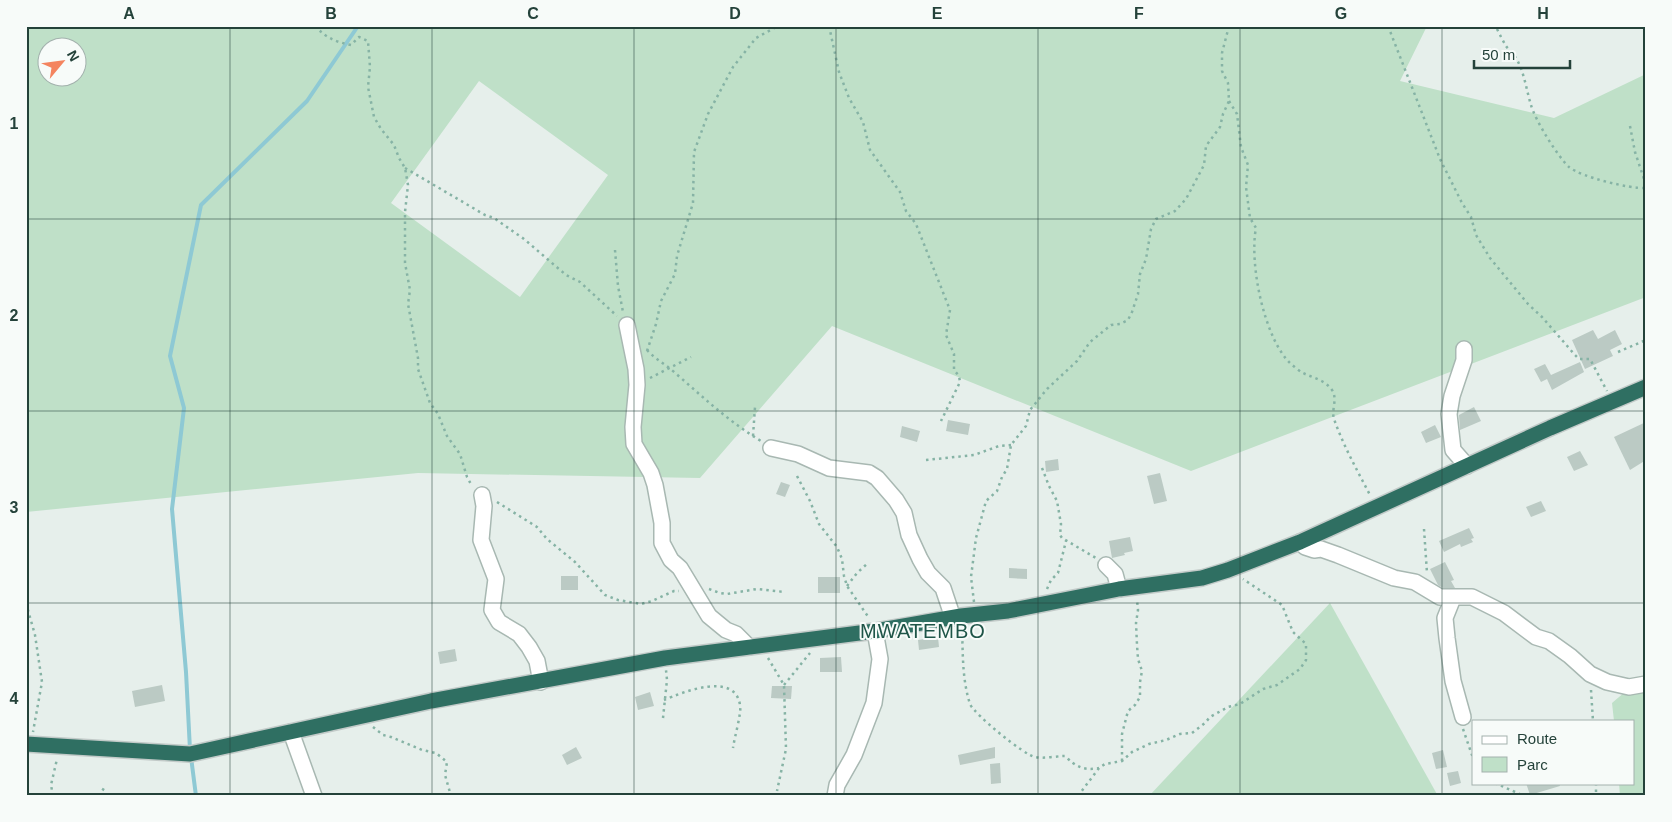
<svg xmlns="http://www.w3.org/2000/svg" width="1672" height="822" font-family="Arial,sans-serif">
	<rect width="100%" height="100%" fill="#e6efeb"/>
	<g fill="#bfe0c8" fill-rule="evenodd">
		<path d="M26 26H1427L1400 81 1554 118 1646 74V297L1191 471 832 326 700 478 418 473 26 512ZM48 48H78V78H48ZM479 81 608 175 520 297 391 203Z"/>
		<path d="M1330 603 1438 796H1149Z"/>
		<path d="M1646 674V796H1620L1619 783H1633V721H1614L1612 703Z"/>
	</g>
	<g fill="none" stroke-linecap="round" stroke-linejoin="round">
		<g stroke="#8ec9d4" stroke-width="4">
			<path d="M190 750 186 672 172 509 184 408 170 356 201 205 307 101 358 26"/>
			<path d="M191 757 196 796"/>
		</g>
	</g>
	<g fill="#bbcac4">
		<path d="M1593 330 1598 339 1615 330 1622 344 1610 350 1613 356 1585 369 1572 340Z"/>
		<path d="M1580 362 1584 372 1552 390 1547 379 1541 382 1534 369 1545 364 1551 375Z"/>
		<path d="M1474 407 1481 421 1460 430 1459 415Z"/>
		<path d="M948 420 970 424 968 435 946 431Z"/>
		<path d="M1646 422V460L1630 470 1614 437Z"/>
		<path d="M1435 425 1441 437 1426 443 1421 432Z"/>
		<path d="M902 426 920 431 917 442 900 437Z"/>
		<path d="M1580 451 1588 465 1574 471 1567 457Z"/>
		<path d="M1058 459 1059 470 1046 472 1045 461Z"/>
		<path d="M1160 473 1167 501 1154 504 1147 476Z"/>
		<path d="M781 482 790 485 785 497 776 494Z"/>
		<path d="M1541 501 1546 511 1531 517 1526 507Z"/>
		<path d="M1469 528 1474 538 1471 539 1473 542 1461 547 1460 544 1444 552 1439 541Z"/>
		<path d="M1130 537 1133 551 1124 553 1125 555 1112 558 1109 541Z"/>
		<path d="M1445 562 1454 580 1451 581 1455 588H1443L1438 585 1430 569Z"/>
		<path d="M1009 568 1027 569V579L1009 578Z"/>
		<rect x="561" y="576" width="17" height="14"/>
		<rect x="818" y="577" width="22" height="16"/>
		<path d="M938 637 939 647 919 650 918 640Z"/>
		<path d="M455 649 457 661 440 664 438 652Z"/>
		<path d="M841 657 842 672H820V658Z"/>
		<path d="M162 685 165 701 135 707 132 691Z"/>
		<path d="M772 686H792L791 699 771 698Z"/>
		<path d="M650 692 654 706 638 710 635 697Z"/>
		<path d="M576 747 582 758 567 765 562 755Z"/>
		<path d="M995 747V758L960 765 958 755Z"/>
		<path d="M1443 750 1447 767 1436 769 1432 753Z"/>
		<path d="M1000 763 1001 783 991 784 990 764Z"/>
		<path d="M1458 771 1461 783 1450 786 1447 773Z"/>
		<path d="M1526 783H1559L1560 786 1530 795Z"/>
	</g>
	<g fill="none" stroke-linecap="round" stroke-linejoin="round">
		<g stroke="#a8b8b2" stroke-width="18">
			<g id="street">
				<path d="M627 325 636 369 637 385 633 427 634 444 651 473 655 485 662 523V543L671 560 680 568 709 616 726 630 736 634 749 647"/>
				<path d="M1464 349V360L1452 396 1449 414 1453 450 1467 466"/>
				<path d="M771 448 798 454 829 468 869 473 877 478 896 500 904 513 909 535 920 559 928 573 943 588 953 618"/>
				<path d="M482 495 484 506 481 540 496 579 492 610 499 622 519 634 529 647 537 661 541 682"/>
				<path d="M1300 542 1305 547 1314 550 1321 549 1338 555 1394 578 1415 582 1440 597H1472L1504 613 1536 637 1549 641 1570 656 1590 674 1607 682 1629 687 1646 684"/>
				<path d="M1106 565 1115 574 1119 589"/>
				<path d="M1453 598 1445 618 1447 638 1453 681 1463 717"/>
				<path d="M291 732 314 796"/>
				<path d="M835 796 837 785 854 755 874 703 880 659 875 631"/>
			</g>
		</g>
		<g stroke="#c2cac8" stroke-width="18">
			<path id="highway" d="M26 744 190 754 431 701 665 658 875 631 961 616 1008 611 1119 589 1202 578 1228 570 1300 542 1550 428 1646 387"/>
		</g>
		<g stroke="#86b3a5" stroke-width="2.5" stroke-dasharray="2.5 4" stroke-linecap="butt">
			<path d="M315 26C326 38 336 42 351 45L359 37 368 41 370 67 368 87 374 117 381 129 394 145 399 158 405 168 408 185 405 212V263L410 290 408 304 418 358V369L430 403 438 414 447 436 460 454 467 477 472 486"/>
			<path d="M829 26 839 72 849 98 863 122 870 150 900 192 906 211 916 224 950 310 946 335 954 354V370L959 376 960 382 941 421"/>
			<path d="M1388 26 1440 159 1462 203 1471 217 1476 235 1490 258 1528 304 1542 317 1575 355 1579 359H1590L1607 391"/>
			<path d="M1497 29C1500 35 1503 41 1506 46 1508 49 1512 51 1514 55 1524 69 1526 89 1531 105 1535 120 1558 157 1569 167 1581 177 1630 189 1646 188"/>
			<path d="M1229 101 1237 114 1241 147 1248 165 1246 187 1250 218 1256 228C1249 263 1264 339 1291 364 1295 367 1299 371 1303 373 1313 378 1325 380 1332 390 1338 399 1331 410 1334 419 1343 445 1357 470 1370 495"/>
			<path d="M1630 126 1635 152 1646 185"/>
			<path d="M405 168 485 215 494 218 524 239 566 275 580 282 617 316"/>
			<path d="M615 250 618 286 623 312"/>
			<path d="M647 350C655 359 665 364 674 372 703 397 728 421 761 441"/>
			<path d="M647 351 656 324 661 301 675 274 677 256 693 203 694 152 708 114 733 67 756 38 778 26"/>
			<path d="M1618 352 1646 340"/>
			<path d="M650 378 691 357"/>
			<path d="M753 436 755 407"/>
			<path d="M926 460 974 455 999 446 1011 445"/>
			<path d="M1042 468 1049 486 1057 501 1061 524 1060 535 1062 538 1096 558"/>
			<path d="M797 476 810 501 819 524 837 547 842 559 844 576 847 586 869 618"/>
			<path d="M497 502 537 527 547 539 575 562 605 595 618 600 641 604 652 601 674 591H679"/>
			<path d="M1424 529 1427 573"/>
			<path d="M847 586 857 573 868 563"/>
			<path d="M709 589 720 593 727 594 757 589 785 592"/>
			<path d="M1047 589 1051 580 1058 573 1066 541"/>
			<path d="M974 602 971 577 976 538 986 501 997 491 1002 477 1007 469 1011 445 1026 426 1030 410 1047 389 1077 361 1090 342 1111 325 1120 324 1128 320 1132 312 1138 294 1140 274 1146 259 1151 229 1156 219 1175 211 1186 199 1204 165 1206 146 1220 127 1223 114 1229 101 1228 83 1222 71V53L1229 26"/>
			<path d="M26 603 35 635 42 682 33 732"/>
			<path d="M962 628C963 654 962 679 970 704 974 714 1024 755 1035 757 1044 759 1056 756 1065 756 1076 767 1084 771 1099 768"/>
			<path d="M768 658 784 685 786 749 777 791"/>
			<path d="M784 685 810 653"/>
			<path d="M1591 690 1593 721"/>
			<path d="M664 700C683 692 735 671 740 705 742 712 734 739 733 748"/>
			<path d="M663 718 667 680 666 670"/>
			<path d="M373 727 383 735 391 737 422 750 436 753 447 762 445 775 451 796"/>
			<path d="M1463 729 1473 758"/>
			<path d="M1122 761V734L1128 711 1135 705 1140 697V682L1142 671 1138 659 1137 645 1136 623 1138 610 1137 600"/>
			<path d="M1495 783 1524 796"/>
			<path d="M1596 783V796"/>
			<path d="M53 796 51 785 57 759"/>
			<path d="M99 796 104 788"/>
			<path d="M1078 796 1099 768 1105 764 1122 761 1132 752 1149 744 1166 740 1180 734 1192 733 1205 723 1210 717 1228 707 1240 704 1263 689 1277 685 1300 669 1306 660V644L1293 632 1282 605 1243 579"/>
		</g>
		<use href="#street" stroke="#fff" stroke-width="15"/>
		<use href="#highway" stroke="#2f6f62" stroke-width="15"/>
	</g>
	<path fill="none" stroke="#24423a" stroke-width="1" stroke-opacity="0.55" d="M230 26V796M432 26V796M634 26V796M836 26V796M1038 26V796M1240 26V796M1442 26V796M26 219H1646M26 411H1646M26 603H1646"/>
	<g text-anchor="middle" dominant-baseline="central" stroke-width="4" stroke-linejoin="round" paint-order="stroke">
		<g font-size="20" letter-spacing="1" fill="#1f5548" stroke="#f7fbf9">
			<text x="923" y="631">MWATEMBO</text>
		</g>
	</g>
	<rect width="1672" height="822" fill="none" stroke="#f7fbf9" stroke-width="55"/>
	<rect x="1472" y="720" width="162" height="65" fill="#f7fbf9" stroke="#a3b1ad"/>
	<rect x="1482" y="736" width="25" height="8" fill="#ffffff" stroke="#a3b1ad"/>
	<text x="1517" y="744" font-size="15" fill="#24423a">Route</text>
	<rect x="1482" y="757" width="25" height="15" fill="#bfe0c8" stroke="#a3b1ad"/>
	<text x="1517" y="770" font-size="15" fill="#24423a">Parc</text>
	<g transform="translate(62 62) rotate(61)"><circle r="24" fill="#f7fbf9" stroke="#a3b1ad"/>
	<path d="M0-4L9 19L0 12L-9 19Z" fill="#f4845f"/>
	<text y="-8" font-size="14" font-weight="bold" text-anchor="middle" fill="#24423a">N</text>
	</g>
	<path d="M1474 60v8h96v-8" fill="none" stroke="#24423a" stroke-width="2.5"/>
	<text x="1482" y="60" font-size="15" fill="#24423a" stroke="#f7fbf9" stroke-width="4" paint-order="stroke">50 m</text>
	<rect x="28" y="28" width="1616" height="766" fill="none" stroke="#24423a" stroke-width="2"/>
	<g font-size="16" text-anchor="middle" font-weight="bold" fill="#24423a">
		<text x="129" y="19">A</text>
		<text x="331" y="19">B</text>
		<text x="533" y="19">C</text>
		<text x="735" y="19">D</text>
		<text x="937" y="19">E</text>
		<text x="1139" y="19">F</text>
		<text x="1341" y="19">G</text>
		<text x="1543" y="19">H</text>
		<text x="14" y="129">1</text>
		<text x="14" y="321">2</text>
		<text x="14" y="513">3</text>
		<text x="14" y="704">4</text>
	</g>
</svg>
